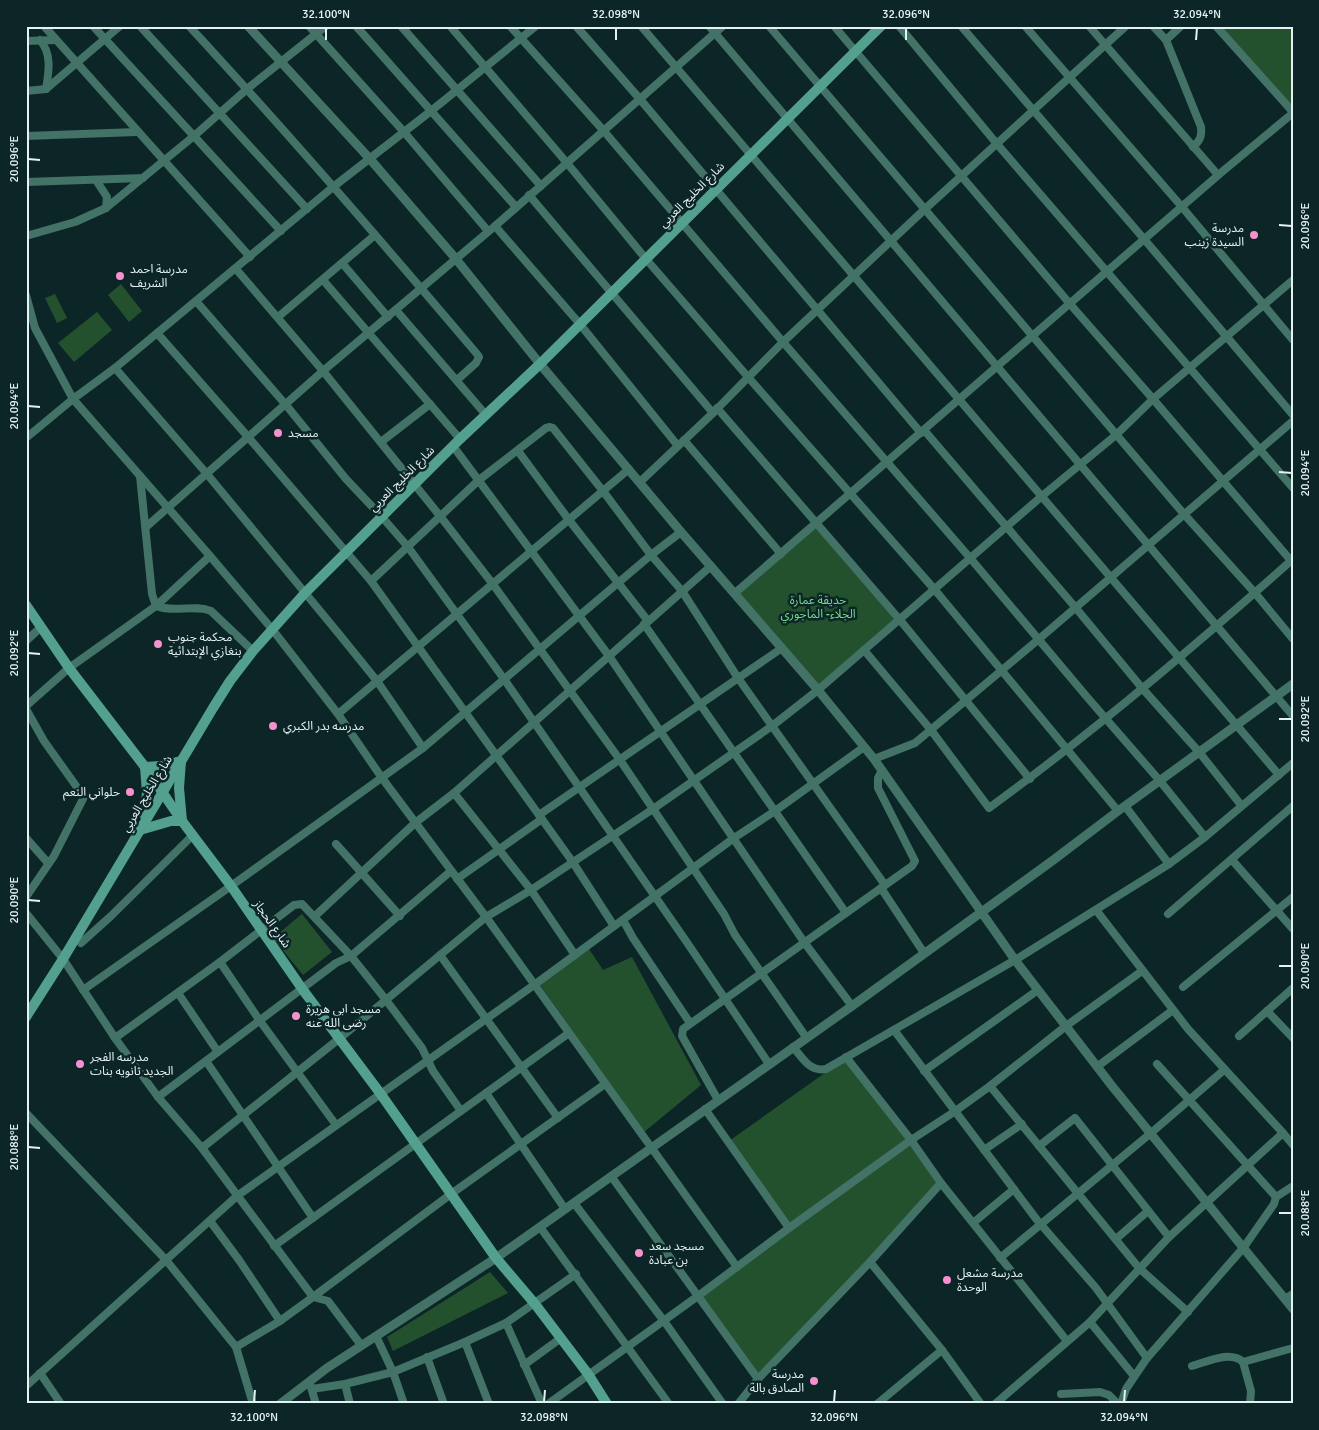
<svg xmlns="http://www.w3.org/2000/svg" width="1319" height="1430" font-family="Signika,'Noto Sans Arabic',sans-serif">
	<rect width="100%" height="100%" fill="#0c2527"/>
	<g fill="#24512d">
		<path d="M1218 26H1293V112Z"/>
		<path d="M121 284 142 311 129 322 108 295Z"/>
		<path d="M55 294 67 318 57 323 45 298Z"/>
		<path d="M97 312 112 330 74 362 58 343Z"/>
		<path d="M817 523 899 620 818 690 736 593Z"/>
		<path d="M302 914 332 952 303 975 273 938Z"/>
		<path d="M587 946 603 970 632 957 701 1085 643 1133 536 979Z"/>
		<path d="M846 1058 910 1140 789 1227 729 1141Z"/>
		<path d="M911 1141 941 1182 758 1379 699 1296Z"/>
		<path d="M490 1272 508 1293 393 1351 387 1337Z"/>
	</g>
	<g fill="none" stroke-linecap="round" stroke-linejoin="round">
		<g stroke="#437266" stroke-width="8">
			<path d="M44 26 250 257"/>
			<path d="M93 26 281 231"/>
			<path d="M140 26 307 209"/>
			<path d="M189 26C288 133 383 243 477 354L479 357 476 363 457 380"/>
			<path d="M309 26 404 132 488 231"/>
			<path d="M356 26 516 207"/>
			<path d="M401 26 541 186"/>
			<path d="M450 26 567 163 646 259 748 377 935 590 1118 811"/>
			<path d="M510 26 603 130 783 342 971 559 1087 697 1160 781 1205 837"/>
			<path d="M576 26 639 98 921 433"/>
			<path d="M641 26 1279 775"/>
			<path d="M709 26 1293 716"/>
			<path d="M769 26 1183 513 1255 593 1293 639"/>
			<path d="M834 26 1070 304 1153 399 1293 563"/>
			<path d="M899 26 997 144 1293 488"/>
			<path d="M961 26 1144 239 1293 415"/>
			<path d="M1025 26 1182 207 1293 340"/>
			<path d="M1089 26 1218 175"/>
			<path d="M1153 26 1166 40 1201 127C1202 136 1200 141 1193 147"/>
			<path d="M1216 26 1293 112"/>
			<path d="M40 40C52 54 49 71 46 89"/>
			<path d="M1166 40 1181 26"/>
			<path d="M26 41 56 40"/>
			<path d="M26 91 46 89 120 26"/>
			<path d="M26 136 137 132"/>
			<path d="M96 180 107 197 106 208"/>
			<path d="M26 182 143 178"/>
			<path d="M529 195 713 413"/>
			<path d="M495 226 579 323 678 446"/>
			<path d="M26 236 75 222 106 208 194 136 247 89 326 26"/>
			<path d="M342 263 388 317"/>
			<path d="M236 269 323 371 440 516 492 583 620 760 724 914 735 935 806 1037"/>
			<path d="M323 280 460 439"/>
			<path d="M26 295 35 328 73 399 210 556 272 629 338 714 382 778 486 917 737 1267"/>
			<path d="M196 301 286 405 346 479 382 517 408 547 504 679 686 941 769 1064"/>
			<path d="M396 310 486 415"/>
			<path d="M278 317 375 235"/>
			<path d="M157 333 249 438 371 581 572 861 614 926"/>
			<path d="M115 368 207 474 339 634 377 681 423 748"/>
			<path d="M717 408 900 620 1030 779"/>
			<path d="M924 430 1075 607 1142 688 1199 752 1241 805"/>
			<path d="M26 438 73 399 115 368 333 187 431 111 536 26"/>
			<path d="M684 440 781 554"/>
			<path d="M381 442 430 404"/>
			<path d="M453 446 609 656 804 942 852 1006"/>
			<path d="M518 451 569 520 648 621"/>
			<path d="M640 482 713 413 783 342 925 209 1126 26"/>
			<path d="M146 527 323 371 495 226 723 26"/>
			<path d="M210 556 156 606C174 613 194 604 211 611L253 651"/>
			<path d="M371 581 479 480 546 428 550 427 553 428 603 491 651 555 682 591 738 678 885 885"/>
			<path d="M735 593 1223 171 1293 113"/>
			<path d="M644 624 846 913"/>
			<path d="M26 641 40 628"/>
			<path d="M864 650 931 730 989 808C1095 731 1195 646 1293 559"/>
			<path d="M26 706 69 668 156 606 152 594 140 476"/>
			<path d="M26 709 44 741 84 797 54 856 26 897"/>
			<path d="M338 714 629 469"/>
			<path d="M874 759 915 743 1039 639 1293 421"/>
			<path d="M454 793 531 890 575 955"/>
			<path d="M1125 806 1169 864"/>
			<path d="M539 815 782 648"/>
			<path d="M26 838 48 863"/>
			<path d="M336 844 400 916"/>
			<path d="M1232 860 1293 929"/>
			<path d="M457 879 542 819"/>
			<path d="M881 888 924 953"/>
			<path d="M26 913 63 959 115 1038 158 1097 202 1148 313 1297 328 1301 361 1345"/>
			<path d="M1168 914 1293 806"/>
			<path d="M315 916 415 823 454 793 711 566"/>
			<path d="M623 920 633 938 690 1023"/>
			<path d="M81 943 111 916 193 835"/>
			<path d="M440 955 558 1118"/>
			<path d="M220 962 260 1021 336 1125"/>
			<path d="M1183 987 1293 897"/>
			<path d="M83 990 231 886 423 748 651 555 681 532"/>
			<path d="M178 993 218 1052"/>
			<path d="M1267 1011 1293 1038"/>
			<path d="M894 1030 1037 1220 1096 1288 1147 1358"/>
			<path d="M1239 1036 1293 988"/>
			<path d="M115 1038 220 962 294 905 302 904 351 956 386 1000 422 1048 433 1071 461 1111"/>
			<path d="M793 1047C803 1058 809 1072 826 1069L1015 960 1169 864 1205 837 1293 763"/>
			<path d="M846 1057 911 1140 941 1183 1067 1341"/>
			<path d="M206 1061 313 1218"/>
			<path d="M1098 1066 1173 1010"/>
			<path d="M924 1071 1038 990"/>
			<path d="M990 1086 1139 1268 1188 1312"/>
			<path d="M486 1093 565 1209"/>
			<path d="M158 1097 336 963 351 956 451 871"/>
			<path d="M718 1100 682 1036 683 1029 912 866 915 861 878 788V778L882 770"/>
			<path d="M705 1109 789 1228"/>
			<path d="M26 1113 166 1260 236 1347 253 1404"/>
			<path d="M1283 1133 1293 1145"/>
			<path d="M1039 1146 1075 1118 1169 1237"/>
			<path d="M202 1148 340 1038 486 917 531 890 653 809 772 726 818 690 1042 496 1116 435 1153 399 1293 280"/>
			<path d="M984 1150 1022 1124"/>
			<path d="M611 1176 758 1379"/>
			<path d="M1276 1197 1293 1186"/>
			<path d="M574 1203 664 1321 723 1404"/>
			<path d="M210 1221 239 1260 280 1321"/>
			<path d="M973 1223 1014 1189"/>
			<path d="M540 1227 669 1404"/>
			<path d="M1116 1239 1148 1211"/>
			<path d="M274 1246 569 1033"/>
			<path d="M1000 1258 1151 1133 1224 1070"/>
			<path d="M870 1262 942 1350 981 1404"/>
			<path d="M1285 1299 1293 1294"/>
			<path d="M1090 1322 1134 1376"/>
			<path d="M506 1323 542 1404"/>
			<path d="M376 1336 393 1372 404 1404"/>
			<path d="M465 1342 489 1404"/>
			<path d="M236 1347 280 1321 313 1297 451 1194 605 1084"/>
			<path d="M427 1357 444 1404"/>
			<path d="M1243 1362 1251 1391 1250 1404"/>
			<path d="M524 1365 561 1338"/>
			<path d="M1192 1366C1207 1362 1230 1350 1243 1362L1293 1348"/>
			<path d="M40 1373 61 1404"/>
			<path d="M310 1384 316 1404"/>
			<path d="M345 1384 350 1404"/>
			<path d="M26 1386 237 1196 534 985 734 838 775 811 864 747"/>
			<path d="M312 1389 345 1384 393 1372 465 1342 506 1323 576 1274"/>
			<path d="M1061 1394 1100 1392 1109 1395 1118 1404"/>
			<path d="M548 1404 698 1296 789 1228 911 1140 954 1112 990 1086 1066 1026 1142 971"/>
			<path d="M738 1404 758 1379 870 1262 941 1183"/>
			<path d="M877 1404 942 1350"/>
			<path d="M995 1404 1090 1322 1169 1237 1283 1133 1188 1029 1096 910"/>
			<path d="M1121 1404 1126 1389 1147 1358 1244 1247 1274 1204 1276 1197 1157 1064"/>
		</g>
		<g stroke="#437266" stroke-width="9">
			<path d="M248 26 370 159 456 259 540 364 681 532 818 690 874 759 1015 960 1112 1086 1293 1309"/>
			<path d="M280 1404 327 1368 496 1258 852 1006 1052 861 1118 811 1293 684"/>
		</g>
		<g stroke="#53a08e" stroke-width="10">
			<path d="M26 605 69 668 145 767 182 821 231 886 303 990 380 1093 496 1258 535 1304 588 1374 607 1404"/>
			<path d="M140 830 171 821H182L179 788 181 761 161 766 145 767 147 792 145 816"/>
			<path d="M26 1017 63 959 213 708 230 681 253 651 305 593 460 439 540 364 881 26"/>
		</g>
	</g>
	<path fill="none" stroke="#e4f2f3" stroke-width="2" d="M326 40V28M616 40V28M906 40V28M1196 40 1197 28M28 159 40 160M1279 225 1292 226M28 406 40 407M1279 472 1292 473M28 653 40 654M1279 719H1292M28 900 40 901M1279 966H1292M28 1147 40 1148M1279 1213H1292M254 1402 255 1390M544 1402 545 1390M834 1402 835 1390M1124 1402 1125 1390"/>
	<g fill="#f790ce" stroke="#0c2527" stroke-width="2">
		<circle cx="1254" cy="235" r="5"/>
		<circle cx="120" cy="276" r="5"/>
		<circle cx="278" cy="433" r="5"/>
		<circle cx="158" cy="644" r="5"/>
		<circle cx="273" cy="726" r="5"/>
		<circle cx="130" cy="792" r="5"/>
		<circle cx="296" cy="1016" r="5"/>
		<circle cx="80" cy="1064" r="5"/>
		<circle cx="639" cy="1253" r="5"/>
		<circle cx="947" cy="1280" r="5"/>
		<circle cx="814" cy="1381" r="5"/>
	</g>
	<g text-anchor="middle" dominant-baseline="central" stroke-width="5" stroke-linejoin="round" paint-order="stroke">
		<g font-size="12" fill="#e4f2f3" stroke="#0c2527">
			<text transform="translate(692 195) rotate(-45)">شارع الخليج العربي</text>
			<text transform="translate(402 479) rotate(-45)">شارع الخليج العربي</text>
			<text transform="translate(147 794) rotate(-59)">شارع الخليج العربي</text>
			<text transform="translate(272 924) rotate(55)">شارع الحجاز</text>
		</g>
		<g font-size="12" fill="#e4f2f3" stroke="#0c2527" text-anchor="start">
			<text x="1244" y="228" text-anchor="end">مدرسة<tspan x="1244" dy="14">السيدة زينب</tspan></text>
			<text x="130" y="269">مدرسة احمد<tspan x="130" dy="14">الشريف</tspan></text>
			<text x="288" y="433">مسجد</text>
			<text x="168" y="637">محكمة جنوب<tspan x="168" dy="14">بنغازي الإبتدائية</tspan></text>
			<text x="283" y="726">مدرسه بدر الكبري</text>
			<text x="120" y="792" text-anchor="end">حلواني النعم</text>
			<text x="306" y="1009">مسجد ابي هريرة<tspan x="306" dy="14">رضى الله عنه</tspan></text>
			<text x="90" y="1057">مدرسه الفجر<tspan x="90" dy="14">الجديد ثانويه بنات</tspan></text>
			<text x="649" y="1246">مسجد سعد<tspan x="649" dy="14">بن عبادة</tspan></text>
			<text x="957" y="1273">مدرسة مشعل<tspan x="957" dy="14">الوحدة</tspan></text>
			<text x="804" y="1374" text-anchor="end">مدرسة<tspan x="804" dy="14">الصادق بالة</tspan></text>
		</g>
		<g font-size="12" fill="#77dd89" stroke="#0c2527">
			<text x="818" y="600">حديقة عمارة<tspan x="818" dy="14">الجلاء- الماجوري</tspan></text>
		</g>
	</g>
	<rect width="1319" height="1430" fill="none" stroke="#0c2527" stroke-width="55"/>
	<rect x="28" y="28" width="1264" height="1374" fill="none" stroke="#e4f2f3" stroke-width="2"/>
	<g font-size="12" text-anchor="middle" fill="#e4f2f3">
		<text x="326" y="18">32.100°N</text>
		<text x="616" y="18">32.098°N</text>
		<text x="906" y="18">32.096°N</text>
		<text x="1197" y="18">32.094°N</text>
		<text transform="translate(14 159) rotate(-90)" y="4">20.096°E</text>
		<text transform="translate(1305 226) rotate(-90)" y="4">20.096°E</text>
		<text transform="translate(14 406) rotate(-90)" y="4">20.094°E</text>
		<text transform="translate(1305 473) rotate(-90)" y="4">20.094°E</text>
		<text transform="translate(14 653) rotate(-90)" y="4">20.092°E</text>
		<text transform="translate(1305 719) rotate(-90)" y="4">20.092°E</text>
		<text transform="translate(14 900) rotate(-90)" y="4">20.090°E</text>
		<text transform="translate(1305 966) rotate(-90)" y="4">20.090°E</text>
		<text transform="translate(14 1147) rotate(-90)" y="4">20.088°E</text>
		<text transform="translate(1305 1213) rotate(-90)" y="4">20.088°E</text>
		<text x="254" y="1421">32.100°N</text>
		<text x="544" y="1421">32.098°N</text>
		<text x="834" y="1421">32.096°N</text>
		<text x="1124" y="1421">32.094°N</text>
	</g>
</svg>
